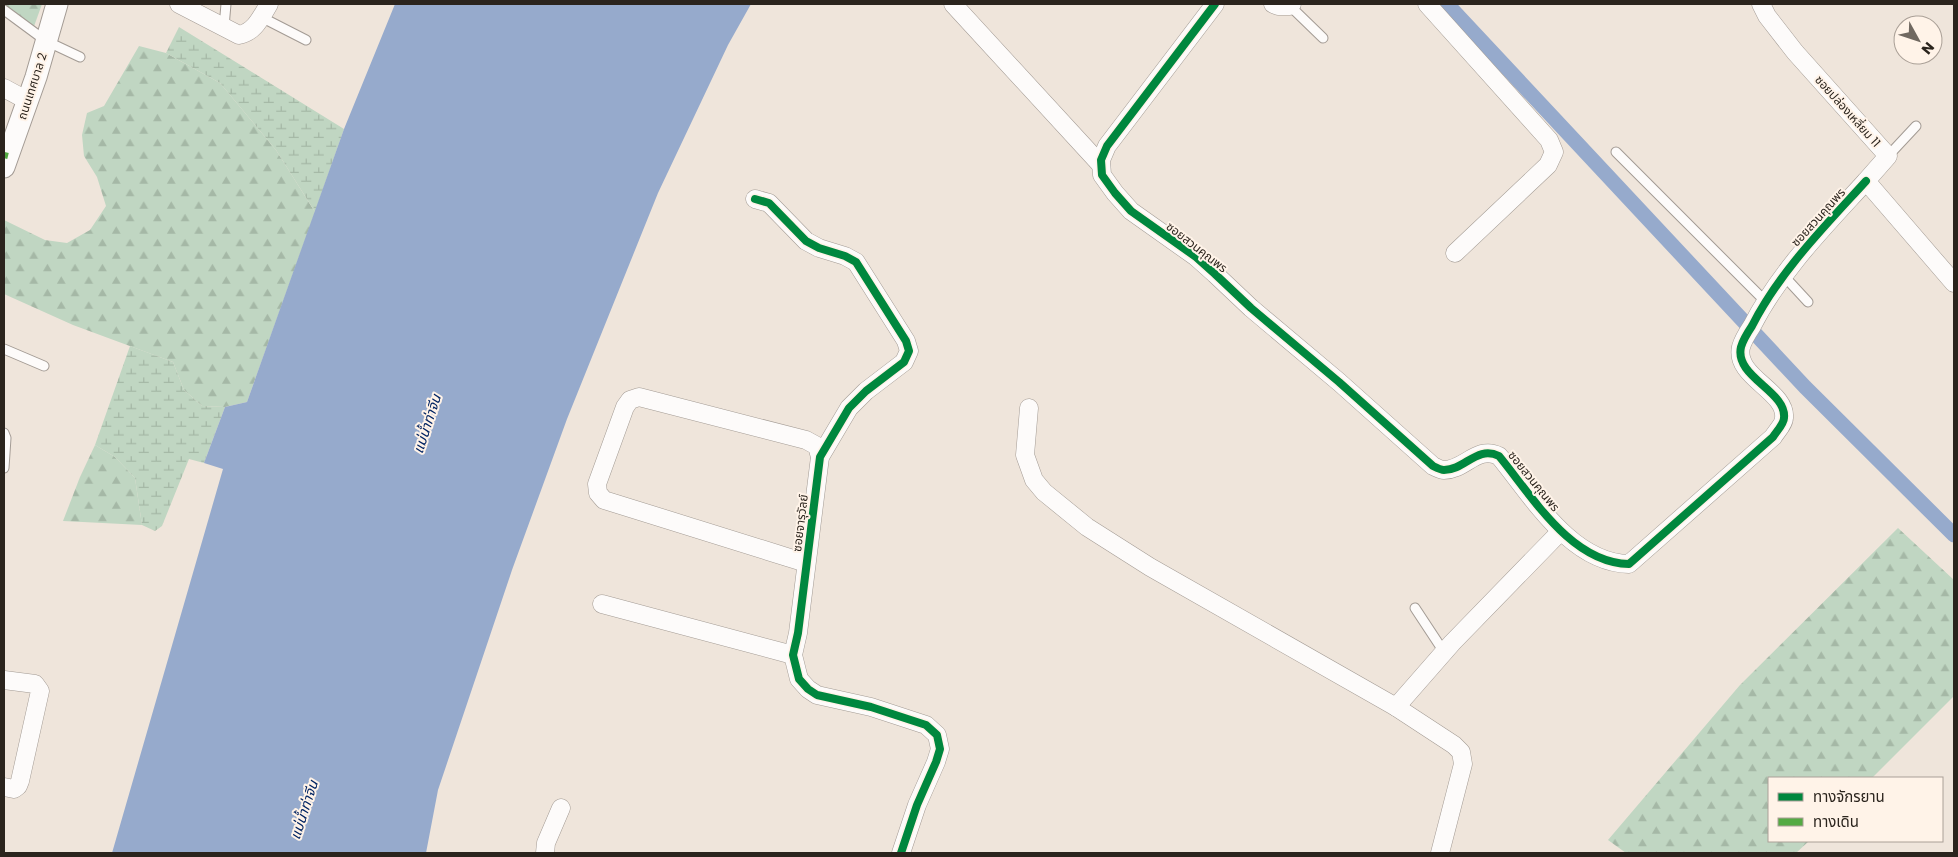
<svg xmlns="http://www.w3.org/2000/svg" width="1958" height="857" font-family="Poppins,'Noto Sans Thai',sans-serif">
	<defs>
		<pattern id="forest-firs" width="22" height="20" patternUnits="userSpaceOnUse" patternTransform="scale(1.25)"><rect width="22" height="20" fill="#c0d6c2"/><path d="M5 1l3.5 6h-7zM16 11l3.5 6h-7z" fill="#a5b8a6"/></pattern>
		<pattern id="wetland-marsh" width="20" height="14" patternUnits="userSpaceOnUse" patternTransform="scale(1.25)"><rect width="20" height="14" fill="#c0d6c2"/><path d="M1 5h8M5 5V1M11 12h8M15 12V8" fill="none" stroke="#a5b8a6"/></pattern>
	</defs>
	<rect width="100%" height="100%" fill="#efe5db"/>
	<g fill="url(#forest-firs)">
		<path d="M4 4H42L32 32 4 13Z"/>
		<path d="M139 46 166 53 220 83 276 150 315 212 247 402 225 407 202 406 184 390 173 362 73 325 4 294V220L45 240 67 243 90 230 106 206 97 177 84 156 82 135 87 113 104 106Z"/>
		<path d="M95 445 115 457 135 478 142 525 63 521 80 477Z"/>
		<path d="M1898 528 1954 580V696L1872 778H1769V841H1809L1796 853H1626L1608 840 1740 685Z"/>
	</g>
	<g fill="url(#wetland-marsh)">
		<path d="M179 27 344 129 315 212 276 150 220 83 166 53Z"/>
		<path d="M130 346 173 362 184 390 202 406 225 407 204 463 189 459 162 526 155 531 142 525 135 478 115 457 95 445Z"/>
	</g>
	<path fill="#96aacc" d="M395 4H751L728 45 658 193 567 419 512 570 438 790 426 853H112L223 469 204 463 225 407 247 402 344 129Z"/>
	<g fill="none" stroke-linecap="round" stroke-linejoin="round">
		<path stroke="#96aacc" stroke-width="15" d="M1447 4 1805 387 1954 535"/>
		<g stroke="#a39b94" stroke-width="11">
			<g id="service">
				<path d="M1290 6 1323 38"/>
				<path d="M4 10 46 41 80 57"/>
				<path d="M261 17 306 40"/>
				<path d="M224 27 226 4"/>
				<path d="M1616 152 1766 302"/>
				<path d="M1888 156 1916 126"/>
				<path d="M1784 276 1808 302"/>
				<path d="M4 349 44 366"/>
				<path d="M4 433 6 438 4 468"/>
				<path d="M1415 608 1444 652"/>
			</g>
		</g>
		<g stroke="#a39b94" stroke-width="19">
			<g id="minor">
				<path d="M179 4 239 35C255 32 261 17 269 4"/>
				<path d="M953 4 1101 165"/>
				<path d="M1215 4 1107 146 1101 160 1102 175 1115 193 1131 211 1196 257 1215 274 1251 308 1339 382 1433 466C1437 468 1441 470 1444 470 1465 470 1477 445 1499 456 1532 496 1571 563 1629 564L1773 437C1776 432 1784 424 1784 418 1787 391 1734 377 1741 347 1743 340 1748 332 1752 326 1780 271 1825 226 1866 181"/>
				<path d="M1273 4 1278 6H1290L1292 4"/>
				<path d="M1427 4 1549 140 1554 152 1548 165 1455 253"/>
				<path d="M1761 4 1767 16 1795 52 1888 156 1866 181 1954 283"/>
				<path d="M4 88 28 101"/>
				<path d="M755 199 769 203 806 241 819 248 845 256 856 262 906 341 909 351 904 362 866 391 849 408 820 457 798 633 793 655 799 679 808 689 817 695 871 707 926 725 937 735 940 749 936 762 917 805 901 853"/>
				<path d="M1029 408 1025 455 1034 480 1044 492 1087 527 1150 567 1396 707 1454 745 1461 752 1463 764 1440 853"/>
				<path d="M806 563 604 500 598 493 597 484 625 407 630 400 639 397 806 440 817 446 820 457"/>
				<path d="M602 604 793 655"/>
				<path d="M4 680 35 684 40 691 20 781 18 786 14 789 4 787"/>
				<path d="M1396 707 1452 643 1560 532"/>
				<path d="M545 853 546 843 561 808"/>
			</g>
		</g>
		<g stroke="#a39b94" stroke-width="23">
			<path id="tertiary" d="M4 167 36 77 57 4"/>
		</g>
		<use href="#service" stroke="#fdfbfa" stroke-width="9"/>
		<use href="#minor" stroke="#fdfbfa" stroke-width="18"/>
		<use href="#tertiary" stroke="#fdfbfa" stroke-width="21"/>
		<path stroke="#54aa43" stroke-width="6" stroke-dasharray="12 6" stroke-linecap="butt" d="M4 155 8 156"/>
		<g stroke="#fff3e8" stroke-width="11">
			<g id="cycleway">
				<path d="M1215 4 1107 146 1101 160 1102 175 1115 193 1131 211 1196 257 1215 274 1251 308 1339 382 1433 466C1437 468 1441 470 1444 470 1465 470 1477 445 1499 456 1532 496 1571 563 1629 564L1773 437C1776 432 1784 424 1784 418 1787 391 1734 377 1741 347 1743 340 1748 332 1752 326 1780 271 1825 226 1866 181"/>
				<path d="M755 199 769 203 806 241 819 248 845 256 856 262 906 341 909 351 904 362 866 391 849 408 820 457 798 633 793 655 799 679 808 689 817 695 871 707 926 725 937 735 940 749 936 762 917 805 901 853"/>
			</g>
		</g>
		<use href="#cycleway" stroke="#00873e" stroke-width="8"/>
	</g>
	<g text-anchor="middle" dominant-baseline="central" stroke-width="4" stroke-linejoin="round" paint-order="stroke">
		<g font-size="12" fill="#2b241d" stroke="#fff3e8">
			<text transform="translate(32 86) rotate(-72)">ถนนเทศบาล 2</text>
			<text transform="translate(1848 111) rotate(48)">ซอยปล่องเหลี่ยม 11</text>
			<text transform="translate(1818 217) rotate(-48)">ซอยสวนคุณพร</text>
			<text transform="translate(1197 247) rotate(38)">ซอยสวนคุณพร</text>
			<text transform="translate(1534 481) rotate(51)">ซอยสวนคุณพร</text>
			<text transform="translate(800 523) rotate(-83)">ซอยจารุวัลย์</text>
		</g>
		<g font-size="14" font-style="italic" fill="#002362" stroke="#fff3e8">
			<text transform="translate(427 424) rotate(-72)">แม่น้ำท่าจีน</text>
			<text transform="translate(304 810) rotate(-72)">แม่น้ำท่าจีน</text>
		</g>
	</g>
	<rect width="1958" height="857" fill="none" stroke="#2b241d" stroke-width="10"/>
	<rect x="1768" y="777" width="175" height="65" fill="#fff3e8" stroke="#aaa097"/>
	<rect x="1778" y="793" width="25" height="8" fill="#00873e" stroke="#aaa097"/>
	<text x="1813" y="802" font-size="15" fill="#2b241d">ทางจักรยาน</text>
	<rect x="1778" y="818" width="25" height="8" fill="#54aa43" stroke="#aaa097"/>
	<text x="1813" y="827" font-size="15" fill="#2b241d">ทางเดิน</text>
	<g transform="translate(1918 40) rotate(130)"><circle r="24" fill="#fff3e8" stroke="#aaa097"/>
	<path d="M0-4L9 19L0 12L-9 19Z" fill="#706860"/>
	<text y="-8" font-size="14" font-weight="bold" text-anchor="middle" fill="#2b241d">N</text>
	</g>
</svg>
